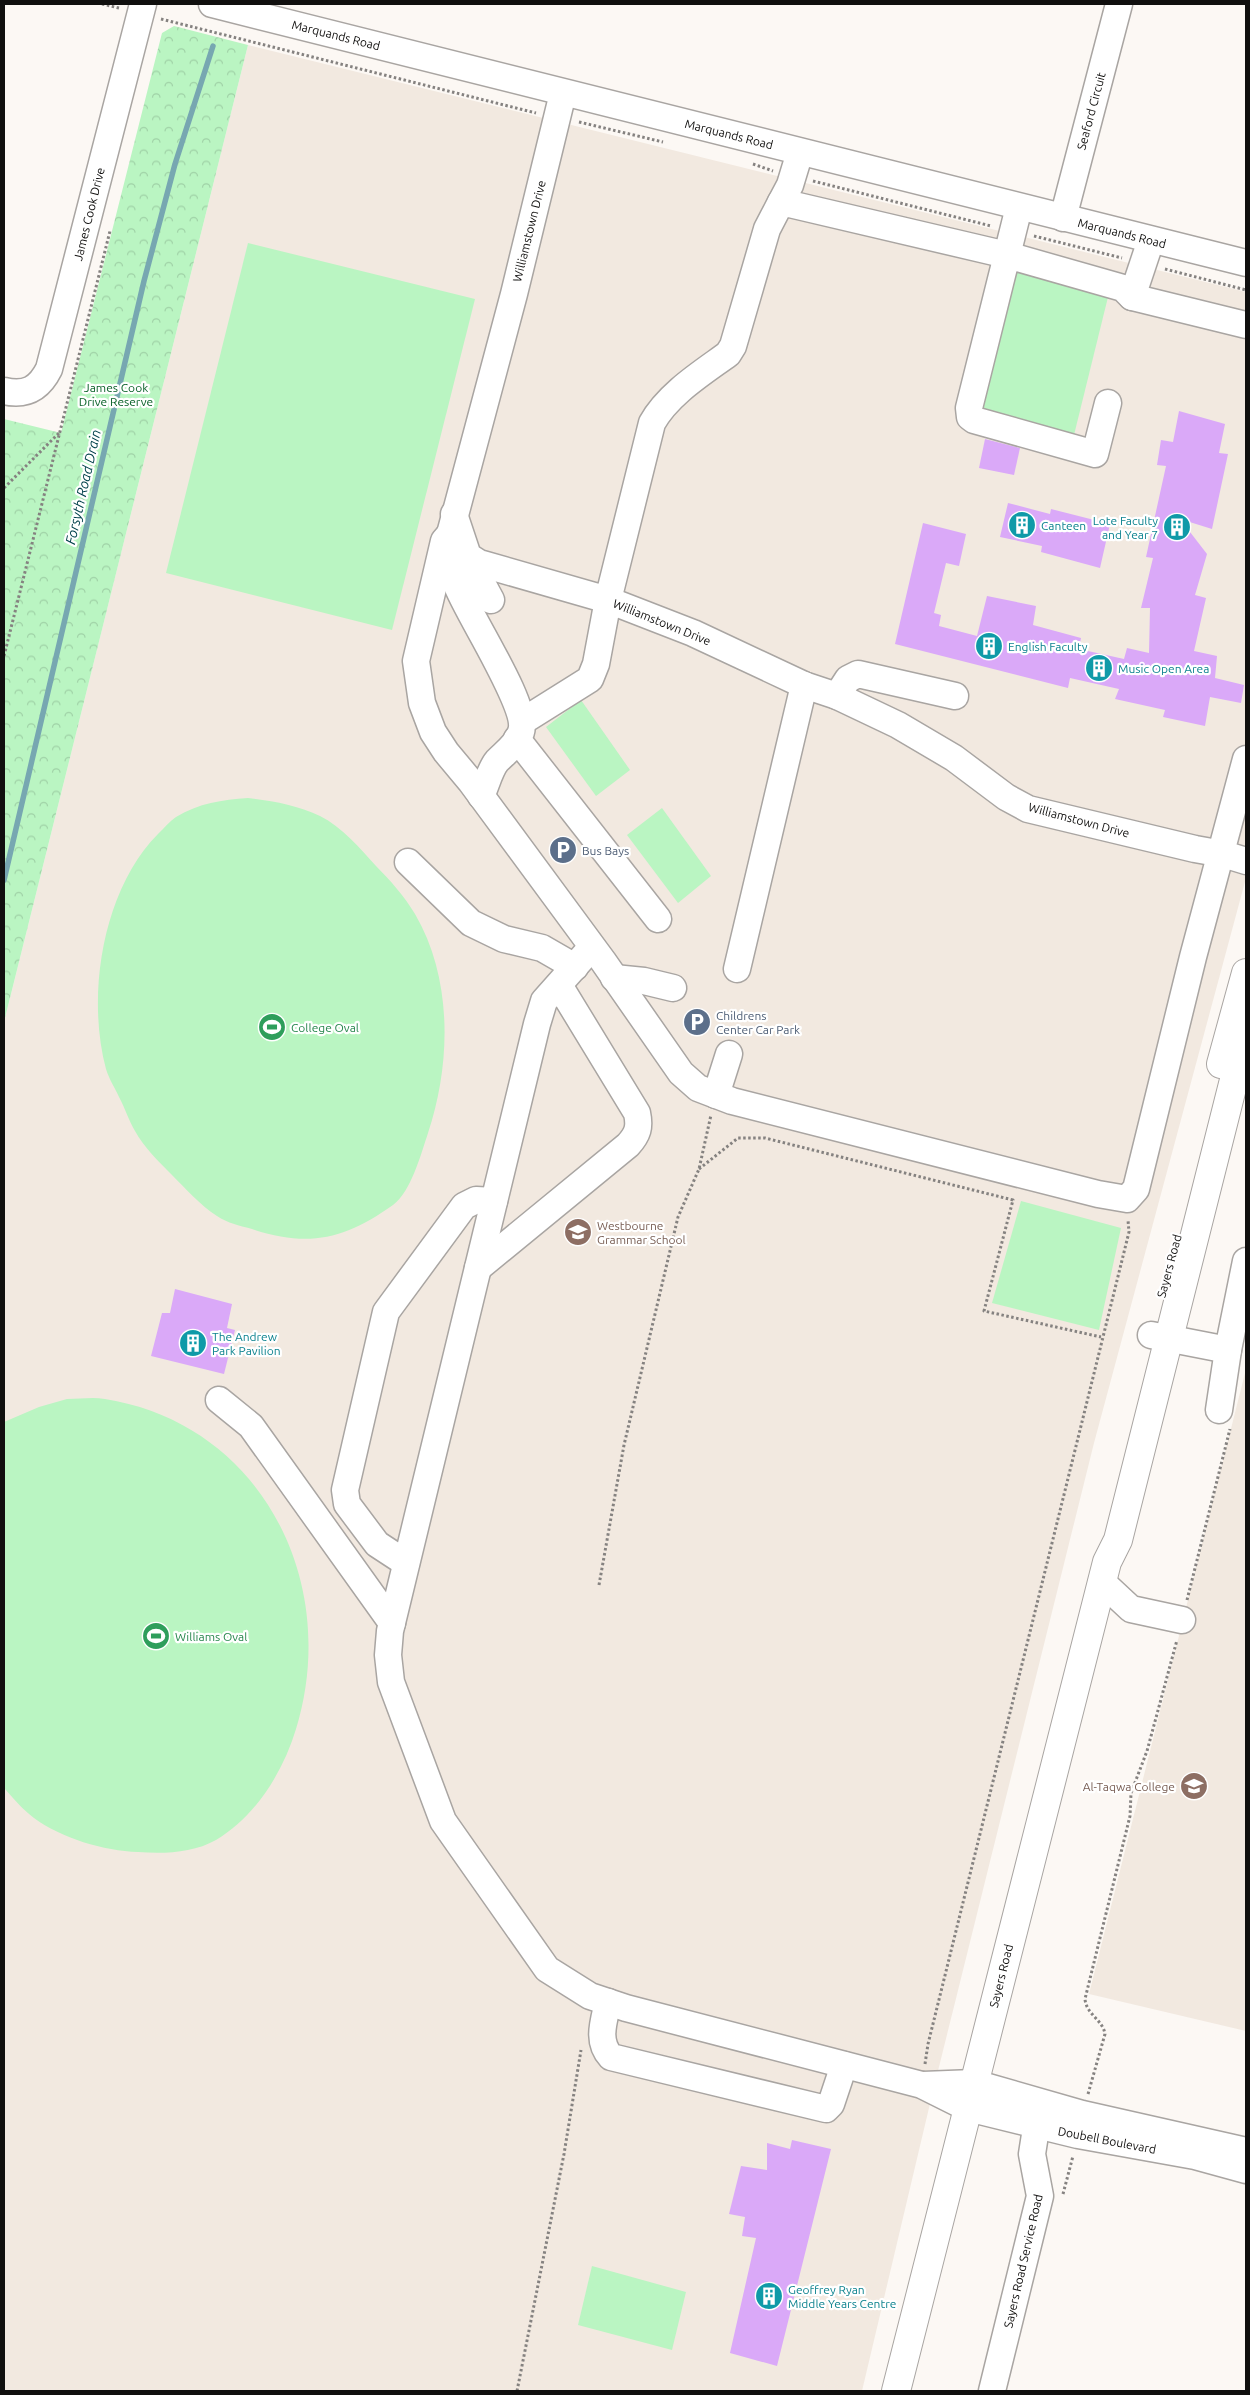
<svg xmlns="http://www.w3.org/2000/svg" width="1250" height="2395" font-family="Ubuntu,sans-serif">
	<defs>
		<pattern id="park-crowns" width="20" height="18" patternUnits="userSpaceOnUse" patternTransform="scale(1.25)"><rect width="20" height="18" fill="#baf5c2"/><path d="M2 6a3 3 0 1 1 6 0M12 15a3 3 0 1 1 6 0" fill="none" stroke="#9fd1a6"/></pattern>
	</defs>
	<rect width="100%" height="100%" fill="#fcf8f4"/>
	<g fill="#f2e9e0">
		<path d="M248 45 1246 292V878L1094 1443 933 2091 862 2391H4V1022Z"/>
		<path d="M1246 1369V2031L1089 1994Z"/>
	</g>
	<path fill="url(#park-crowns)" d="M174 26 248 45 4 1022V419L61 433 162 33Z"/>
	<g fill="#baf5c2">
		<path d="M248 243 475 299 392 630 166 573Z"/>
		<path d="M1015 270 1109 293 1074 435 987 412 981 407Z"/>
		<path d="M581 700 630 770 596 796 546 727Z"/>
		<path d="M248 798C273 801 297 805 320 816 342 827 360 848 376 866 390 880 405 897 415 914 453 979 451 1064 428 1133 421 1154 411 1192 393 1205 345 1239 309 1248 252 1229 241 1226 227 1223 217 1216 200 1205 186 1189 171 1174 158 1161 144 1147 135 1131 129 1121 125 1108 119 1097 115 1088 109 1079 106 1069 86 995 103 889 158 834 164 828 170 821 176 817 199 803 222 800 248 798Z"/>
		<path d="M662 808 711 876 678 903 627 835Z"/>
		<path d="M1021 1201 1121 1228 1099 1330 992 1303Z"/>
		<path d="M67 1399C80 1399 93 1397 105 1399 262 1424 341 1583 296 1729 283 1772 256 1816 216 1840 193 1853 164 1854 138 1852 104 1851 61 1838 34 1818 23 1810 13 1798 4 1788V1422L39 1407Z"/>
		<path d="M592 2266 686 2292 672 2350 578 2325Z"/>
	</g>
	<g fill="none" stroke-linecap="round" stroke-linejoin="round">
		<path stroke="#77a7b1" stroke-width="5.5" d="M4 880 144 281 175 164 213 46"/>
	</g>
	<g fill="#daa9f8">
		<path d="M1179 411 1225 424 1219 453 1228 454 1212 529 1180 519 1207 554 1195 595 1206 598 1194 651 1217 656 1215 678 1244 685 1241 703 1210 697 1205 726 1163 717 1165 710 1115 699 1119 689 1070 678 1068 688 895 644 923 523 966 534 959 566 946 563 934 613 941 615 939 626 977 636 987 596 1036 606 1033 625 1081 638 1079 649 1124 659 1127 648 1149 653 1150 608H1141L1153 558 1146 557 1166 466 1157 465 1161 440 1173 442Z"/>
		<path d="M985 439 1020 448 1014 475 979 468Z"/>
		<path d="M1008 503 1050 514 1051 509 1110 524 1100 568 1041 552 1042 546 1000 537Z"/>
		<path d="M175 1289 232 1304 227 1328 235 1330 224 1374 151 1356 162 1313H170Z"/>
		<path d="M792 2140 831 2149 777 2366 730 2353 756 2238 742 2236 745 2217 729 2214 741 2166 767 2170V2143L790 2149Z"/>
	</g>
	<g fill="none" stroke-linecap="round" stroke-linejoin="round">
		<g stroke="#a9a5a2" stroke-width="29">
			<g id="minor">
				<path d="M212 4 1246 263"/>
				<path d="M781 202 790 185 800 152"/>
				<path d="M1019 207 969 408 970 417 974 420 1095 454 1108 403"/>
				<path d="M1063 218 1119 4"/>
				<path d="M1132 297 1151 240"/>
				<path d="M4 391C26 396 39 389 49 369L143 4"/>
				<path d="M454 514 468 556 479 563 608 600 652 423C668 394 702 373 728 354L733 346 767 229 781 202 1007 255 1123 288 1132 297 1246 325"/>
				<path d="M450 534 444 541 416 661 422 703 433 732 446 752 471 782 603 961 681 1073 698 1088 732 1101 1098 1194 1127 1199 1136 1189 1193 957 1246 759"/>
				<path d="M473 560 476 572 491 600"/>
				<path d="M837 696 848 679 858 674 955 696"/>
				<path d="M523 721 590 679 596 664 608 600 693 633 804 685 837 696 898 725 954 758 1006 797 1028 809 1195 849 1223 854 1246 861"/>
				<path d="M517 739 658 919"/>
				<path d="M481 796C486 786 490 769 497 761 506 752 517 744 521 732 530 707 466 612 456 583 450 567 451 551 450 534L514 294 563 93"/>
				<path d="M408 862 471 923 504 939 542 948 575 967"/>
				<path d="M592 947 544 1001 537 1024 390 1631 388 1655 391 1682 443 1821 547 1969 590 1996 626 2008 922 2085 968 2108 1078 2135 1195 2156 1246 2170"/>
				<path d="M737 969 804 685"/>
				<path d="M614 978 644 981 673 988"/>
				<path d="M716 1095 729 1054"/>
				<path d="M478 1268 628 1145C638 1134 640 1127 637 1113L559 985"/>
				<path d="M1151 1335 1228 1350"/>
				<path d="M219 1400 251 1426 392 1623"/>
				<path d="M1219 1410 1228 1350 1246 1261"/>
				<path d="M406 1563 377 1544 347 1504 345 1490 386 1312 464 1206 476 1200 494 1201"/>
				<path d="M1102 1582 1131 1609 1182 1620"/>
				<path d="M608 2002C604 2021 596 2041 611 2057L826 2109 831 2104 844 2065"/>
				<path d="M923 2085 974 2083 1082 2114 1246 2151"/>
				<path d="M992 2391 1040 2196 1032 2154 1039 2109"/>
			</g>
		</g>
		<g stroke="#a9a5a2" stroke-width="30">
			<g id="major">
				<path d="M1221 1064 1246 973"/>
				<path d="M896 2391 1107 1562 1118 1540 1235 1076 1246 1041"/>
			</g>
		</g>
		<g stroke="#858280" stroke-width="3" stroke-dasharray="2.5 2.5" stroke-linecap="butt">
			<path d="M102 4 119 8"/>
			<path d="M161 19 536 113"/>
			<path d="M579 122 663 142"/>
			<path d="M753 164 773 171"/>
			<path d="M813 181 991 226"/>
			<path d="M1034 236 1122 258"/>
			<path d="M1165 269 1246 290"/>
			<path d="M4 488 60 432"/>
			<path d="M4 656 110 231"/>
			<path d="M699 1169 738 1138H765L1013 1200 984 1311 1101 1337"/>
			<path d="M599 1585 624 1445 678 1217 699 1169 711 1115"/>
			<path d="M1187 1600 1230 1429"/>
			<path d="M925 2064 928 2044 1129 1232 1128 1220"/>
			<path d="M1088 2094 1105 2034C1103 2020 1086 2014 1085 1999L1130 1816 1131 1793 1147 1751 1177 1640"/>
			<path d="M1063 2194 1073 2156"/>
			<path d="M517 2391 564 2154 581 2050"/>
		</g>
		<use href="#minor" stroke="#fff" stroke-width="26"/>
		<use href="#major" stroke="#fff" stroke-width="28"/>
	</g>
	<defs>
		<g id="building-disc" transform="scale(1.4375)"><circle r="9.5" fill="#0f9aa8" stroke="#fff"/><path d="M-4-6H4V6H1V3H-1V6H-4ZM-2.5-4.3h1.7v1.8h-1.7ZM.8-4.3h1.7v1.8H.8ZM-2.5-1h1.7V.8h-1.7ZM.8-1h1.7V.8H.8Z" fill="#fff"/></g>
		<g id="parking-disc" transform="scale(1.4375)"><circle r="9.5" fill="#5c6f8a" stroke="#fff"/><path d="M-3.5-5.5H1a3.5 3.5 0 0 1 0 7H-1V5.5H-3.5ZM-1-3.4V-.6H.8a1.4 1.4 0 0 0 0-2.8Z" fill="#fff"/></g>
		<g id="stadium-disc" transform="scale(1.4375)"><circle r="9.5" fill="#2e9e5b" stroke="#fff"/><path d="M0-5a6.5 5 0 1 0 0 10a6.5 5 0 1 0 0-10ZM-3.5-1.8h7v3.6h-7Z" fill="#fff"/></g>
		<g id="school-disc" transform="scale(1.4375)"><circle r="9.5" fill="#8d6e63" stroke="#fff"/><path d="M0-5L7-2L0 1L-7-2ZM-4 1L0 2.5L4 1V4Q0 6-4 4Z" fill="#fff"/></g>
	</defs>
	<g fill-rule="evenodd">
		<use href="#building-disc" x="1022" y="525"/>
		<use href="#building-disc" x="1177" y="527"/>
		<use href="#building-disc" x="989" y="646"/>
		<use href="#building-disc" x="1099" y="668"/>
		<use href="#parking-disc" x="563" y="850"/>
		<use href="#parking-disc" x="697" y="1022"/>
		<use href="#stadium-disc" x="272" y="1027"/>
		<use href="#school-disc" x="578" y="1232"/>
		<use href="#building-disc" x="193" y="1343"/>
		<use href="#stadium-disc" x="156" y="1636"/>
		<use href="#school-disc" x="1194" y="1786"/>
		<use href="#building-disc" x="769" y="2296"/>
	</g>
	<g text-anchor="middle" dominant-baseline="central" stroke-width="4.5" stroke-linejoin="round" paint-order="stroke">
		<g font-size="12" fill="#100f0e" stroke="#fff">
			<text transform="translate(336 35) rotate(14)">Marquands Road</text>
			<text transform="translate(1091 111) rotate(-75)">Seaford Circuit</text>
			<text transform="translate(729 134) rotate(14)">Marquands Road</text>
			<text transform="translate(89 214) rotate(-76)">James Cook Drive</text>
			<text transform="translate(529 231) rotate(-76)">Williamstown Drive</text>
			<text transform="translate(1122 233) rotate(14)">Marquands Road</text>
			<text transform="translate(662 622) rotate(22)">Williamstown Drive</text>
			<text transform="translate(1079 820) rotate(15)">Williamstown Drive</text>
			<text transform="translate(1169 1266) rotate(-75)">Sayers Road</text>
			<text transform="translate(1001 1976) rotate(-76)">Sayers Road</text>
			<text transform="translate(1107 2140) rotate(11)">Doubell Boulevard</text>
			<text transform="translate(1023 2261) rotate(-77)">Sayers Road Service Road</text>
		</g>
		<g font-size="12" fill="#086127" stroke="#fff">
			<text x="116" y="387">James Cook<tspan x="116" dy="14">Drive Reserve</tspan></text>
		</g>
		<g font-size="12" fill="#0d838f" stroke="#fff" text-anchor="start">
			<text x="1158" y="520" text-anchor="end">Lote Faculty<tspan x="1158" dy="14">and Year 7</tspan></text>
			<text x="1041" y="525">Canteen</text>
			<text x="1008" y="646">English Faculty</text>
			<text x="1118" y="668">Music Open Area</text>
			<text x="212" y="1336">The Andrew<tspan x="212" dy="14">Park Pavilion</tspan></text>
			<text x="788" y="2289">Geoffrey Ryan<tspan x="788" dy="14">Middle Years Centre</tspan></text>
		</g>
		<g font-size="12" fill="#4e5e75" stroke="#fff" text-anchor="start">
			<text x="582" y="850">Bus Bays</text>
			<text x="716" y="1015">Childrens<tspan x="716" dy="14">Center Car Park</tspan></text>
		</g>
		<g font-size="12" fill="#27864d" stroke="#fff" text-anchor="start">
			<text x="291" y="1027">College Oval</text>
			<text x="175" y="1636">Williams Oval</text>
		</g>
		<g font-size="12" fill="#785e54" stroke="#fff" text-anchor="start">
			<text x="597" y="1225">Westbourne<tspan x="597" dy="14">Grammar School</tspan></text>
			<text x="1175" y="1786" text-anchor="end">Al-Taqwa College</text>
		</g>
		<g font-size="14" font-style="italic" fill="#00404a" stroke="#fff">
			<text transform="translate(83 487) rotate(-77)">Forsyth Road Drain</text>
		</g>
	</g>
	<rect width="1250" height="2395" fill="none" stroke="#100f0e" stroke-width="10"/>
</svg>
